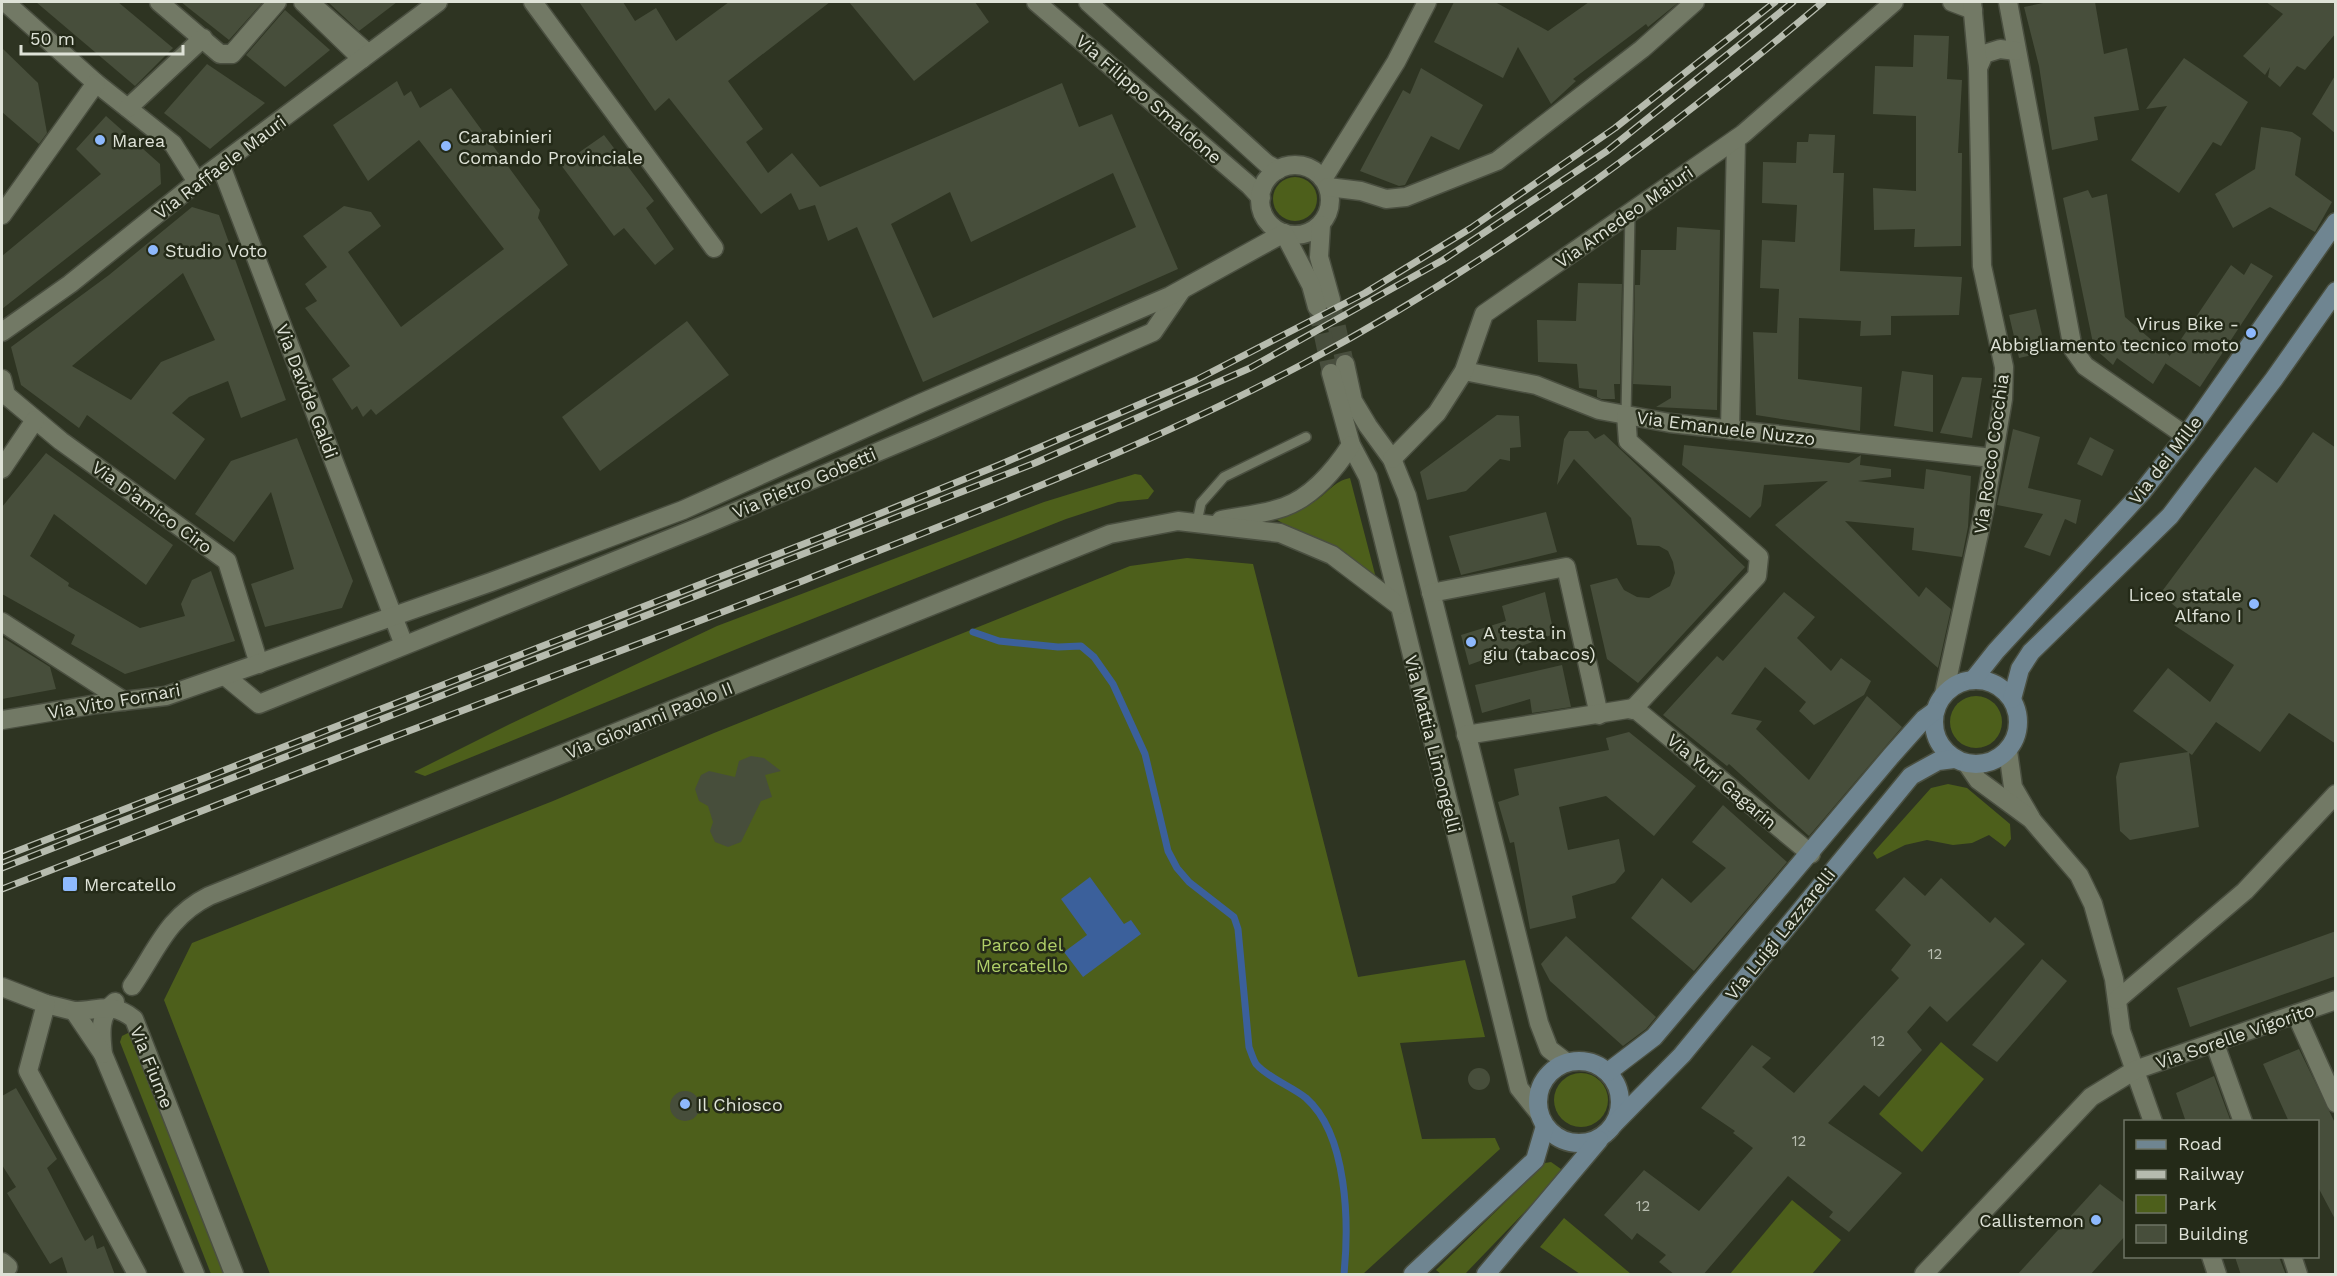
<svg xmlns="http://www.w3.org/2000/svg" width="2337" height="1276" font-family="'Work Sans',sans-serif">
	<rect width="100%" height="100%" fill="#2e3422"/>
	<g fill="#4d5f1b">
		<circle cx="1295" cy="199" r="22"/>
		<path d="M1135 474 1141 475 1154 491 1148 499 1118 502 1066 519 754 642 425 776 414 772 510 724 717 626 1044 502Z"/>
		<path d="M1350 478 1376 578 1274 518C1288 513 1302 509 1315 501 1328 493 1334 481 1350 478Z"/>
		<path d="M1187 558 1253 564 1358 977 1465 960 1485 1037 1400 1043 1422 1139 1495 1138 1500 1149 1363 1274H270L164 1000 192 943 553 801 714 733 1130 566Z"/>
		<circle cx="1976" cy="722" r="26"/>
		<path d="M1948 784 1967 788 2010 824 2011 839 2005 847 1989 835 1972 843 1953 845 1927 840 1905 845 1877 859 1873 853 1931 788Z"/>
		<path d="M128 1033 133 1035 226 1274H211L120 1042 122 1036Z"/>
		<path d="M1941 1042 1984 1079 1922 1152 1879 1114Z"/>
		<circle cx="1581" cy="1100" r="27"/>
		<path d="M1551 1162 1561 1169 1559 1176 1465 1274H1441L1436 1270 1545 1163Z"/>
		<path d="M1792 1200 1841 1240 1812 1274H1730Z"/>
		<path d="M1564 1218 1631 1274H1580L1540 1247Z"/>
	</g>
	<path fill="#3b609b" d="M1090 877 1124 924 1131 920 1141 934 1083 977 1064 952 1087 935 1061 899Z"/>
	<g fill="none" stroke-linecap="round" stroke-linejoin="round">
		<path stroke="#3b609b" stroke-width="7" d="M973 632 999 641 1058 647 1081 646 1094 657 1113 684 1145 754 1168 851 1177 868 1189 882 1234 917 1238 929 1249 1047C1251 1052 1253 1059 1256 1064 1268 1078 1291 1086 1306 1098 1348 1135 1349 1224 1344 1274"/>
	</g>
	<g fill="#474e3b" fill-rule="evenodd">
		<path d="M36 2H118L173 48 135 86Z"/>
		<path d="M181 2H263L229 40Z"/>
		<path d="M328 2H397L359 31Z"/>
		<path d="M579 2H623L635 21 656 8 676 41 729 2H830L728 81 763 129 746 142 768 173 792 153 820 187 1062 83 1079 127 1112 114 1178 269 923 382 857 227 828 241 815 205 799 210 791 193 761 214 669 98 655 111ZM1113 173 1136 227 933 318 891 224 950 192 971 242Z"/>
		<path d="M849 2H975L989 22 914 81Z"/>
		<path d="M1454 2H1495L1548 31 1589 2H1679L1648 27 1646 24 1573 79 1576 81 1551 104 1518 47 1503 78 1434 42Z"/>
		<path d="M2048 2H2095L2104 54 2127 48 2139 110 2094 117 2098 140 2052 150 2039 66 2024 7Z"/>
		<path d="M2266 2H2336V33L2305 70 2297 66 2280 87 2268 77 2270 67 2265 75 2243 56 2283 14Z"/>
		<path d="M285 10 330 50 285 87 246 55Z"/>
		<path d="M1914 35 1949 36 1947 79 1962 80 1958 153H1962L1961 246 1914 247 1915 229 1874 230 1873 188 1916 191V116L1873 114 1875 66 1913 67Z"/>
		<path d="M2 48 38 83 47 133 39 144 2 112Z"/>
		<path d="M2184 58 2248 102 2221 146 2213 142 2179 193 2131 160 2167 106 2146 109Z"/>
		<path d="M207 64 265 103 210 149 164 113Z"/>
		<path d="M1421 68 1483 105 1459 150 1431 136 1405 185 1399 186 1360 171 1403 90 1410 94Z"/>
		<path d="M2336 74V134L2312 114Z"/>
		<path d="M397 81 404 96 411 91 420 108 451 88 540 210 538 218 568 265 376 415 371 409 363 417 357 406 352 410 332 379 350 366 305 308 317 301 305 284 327 267 303 236 344 206 371 212 381 226 348 252 401 327 504 249 419 140 368 181 333 125Z"/>
		<path d="M106 116 160 164 161 184 2 309V256L101 174 76 149Z"/>
		<path d="M2261 127 2292 132 2301 138 2295 175 2332 202 2315 232 2270 207 2233 228 2215 194 2255 169Z"/>
		<path d="M1809 134 1835 135 1833 173H1844L1840 271 1962 277 1959 315 1891 316V335L1860 336 1861 321 1799 318 1798 379 1862 387 1860 431 1756 415 1753 332 1777 333 1779 289 1760 288 1762 240 1795 242 1797 205 1762 203 1763 162 1796 163 1797 142H1808Z"/>
		<path d="M604 135 654 201 646 208 674 249 655 265 624 228 614 236 561 165Z"/>
		<path d="M2088 190 2092 198 2107 194 2125 317 2170 356 2153 384 2117 358 2113 365 2094 348 2063 198Z"/>
		<path d="M192 207 219 215 286 400 241 418 228 381 189 397 172 413 205 439 175 480 87 415 79 428 21 385 11 347 109 275ZM183 273 215 340 161 362 131 400 72 366Z"/>
		<path d="M1677 227 1720 230 1717 410 1656 407 1671 398V386L1633 384 1635 285H1640L1641 250H1676Z"/>
		<path d="M2251 263 2273 276 2200 387 2165 363 2231 265 2244 275Z"/>
		<path d="M1578 283 1622 284 1620 384H1614L1615 399H1601L1597 397V390L1579 388 1577 364 1538 362 1537 320 1576 321Z"/>
		<path d="M2036 309 2046 352 2019 358 2009 315Z"/>
		<path d="M687 321 729 375 600 471 562 417Z"/>
		<path d="M1902 371 1933 375V432L1894 426Z"/>
		<path d="M1962 377 1982 378 1972 438 1940 433Z"/>
		<path d="M1497 415 1519 416 1521 447 1510 448V461L1500 459 1466 491 1427 500 1420 472Z"/>
		<path d="M2013 429 2040 437 2028 488 2081 500 2076 524 2065 519 2050 556 2024 547 2043 514 1997 505Z"/>
		<path d="M1569 431H1588L1595 439 1604 434 1745 567 1638 683 1607 659 1590 585 1617 578 1624 590 1637 597 1649 598 1670 586 1675 573 1673 562 1668 551 1659 546 1637 545 1631 518 1574 459 1557 485 1564 439Z"/>
		<path d="M2313 432 2336 448V744L2289 713 2260 752 2216 722 2192 755 2189 753 2199 827 2130 840 2120 831 2116 777 2120 763 2188 752 2133 711 2168 668 2210 702 2234 665 2174 625 2183 613 2160 594 2255 467 2277 483Z"/>
		<path d="M2090 437 2114 450 2102 476 2077 464Z"/>
		<path d="M297 438 353 581 342 608 265 627 251 584 294 569 271 492 234 542 195 514 231 461Z"/>
		<path d="M1684 445 1849 463 1861 455 1860 465 1891 469V477L1858 481 1924 489 1926 469 1971 476 1968 527 1962 557 1912 550 1914 528 1845 521 1919 597 1926 587 1951 609 1938 668 1775 525 1828 481 1764 485 1761 506 1750 518 1682 465Z"/>
		<path d="M46 453 173 545 146 585 54 514 30 556 69 583 68 586 140 628 185 616 181 604 192 580 211 571 235 641 125 674 71 644 75 635 2 594V507Z"/>
		<path d="M1546 512 1557 552 1461 575 1449 536Z"/>
		<path d="M1545 592 1554 634 1469 665 1461 635 1506 621 1502 606Z"/>
		<path d="M1784 592 1815 617 1797 638 1831 671 1841 658 1871 681 1864 695 1814 725 1799 711 1806 702 1765 667 1731 714 1762 721 1756 729 1809 780 1867 696 1902 727 1809 836 1729 764 1727 766 1663 715 1717 656 1723 661Z"/>
		<path d="M2 637 50 667 56 689 2 699Z"/>
		<path d="M1562 665 1571 707 1532 713 1530 699 1482 713 1475 685Z"/>
		<path d="M1629 732 1696 786 1654 836 1606 796 1559 807 1568 850 1619 839 1625 871 1615 883 1572 896 1576 918 1530 929 1514 842 1510 843 1498 802 1519 795 1514 769 1609 750 1606 738Z"/>
		<path d="M751 756 764 758 781 771 765 775 772 797 761 801 741 842 728 847 715 842 710 831 713 822 708 806 699 801 695 789 701 775 709 771 735 777 739 761Z"/>
		<path d="M1723 805 1787 862 1694 971 1631 918 1662 878 1691 903 1726 868 1692 842Z"/>
		<path d="M1904 877 1925 896 1941 878 1990 923 1995 917 2025 944 1947 1022 1930 1006 1907 1032 1922 1050 1879 1097 1864 1085 1828 1123 1902 1173 1849 1232 1829 1217 1833 1212 1788 1176 1703 1275H1675L1659 1262 1666 1255 1637 1233 1632 1240 1604 1215 1644 1170 1699 1211 1753 1148 1733 1133 1735 1131 1701 1108 1752 1045 1771 1058 1762 1067 1794 1093 1899 978 1891 970 1911 945 1875 910Z"/>
		<path d="M2336 931V976L2190 1027 2177 988Z"/>
		<path d="M1566 936 1656 1017 1646 1029 1623 1046 1550 981 1541 964Z"/>
		<path d="M2042 959 2067 981 1997 1062 1972 1045Z"/>
		<path d="M2299 1049 2336 1125V1221L2318 1187V1122H2289L2263 1064Z"/>
		<circle cx="1479" cy="1079" r="11"/>
		<path d="M2214 1076 2231 1122H2186L2176 1093Z"/>
		<path d="M16 1088 57 1159 47 1168 85 1241 93 1235 97 1249 104 1246 115 1275H68L62 1257 50 1264 7 1193 16 1187 2 1165V1096Z"/>
		<circle cx="685" cy="1106" r="15"/>
		<path d="M2100 1184 2126 1204V1235L2090 1275H2017Z"/>
		<path d="M2235 1257H2279L2286 1275H2241Z"/>
	</g>
	<g fill="none" stroke-linecap="round" stroke-linejoin="round">
		<g stroke="#484e3d" stroke-width="18" stroke-dasharray="18 9" stroke-linecap="butt">
			<path d="M1331 300 1345 364"/>
			<path d="M1317 307 1331 373"/>
		</g>
		<g stroke="#4a4f40" stroke-width="12">
			<g id="lane">
				<path d="M316 2 372 51"/>
				<path d="M1626 415 1630 213"/>
				<path d="M1197 522 1201 503 1224 477 1306 437"/>
			</g>
		</g>
		<g stroke="#4a4f40" stroke-width="21">
			<g id="street">
				<path d="M5 2 96 83 173 144 197 182"/>
				<path d="M159 2 220 54H232L277 2"/>
				<path d="M303 2 362 59"/>
				<path d="M533 2 714 248"/>
				<path d="M1036 2 1249 185 1261 198"/>
				<path d="M1088 2 1267 164 1278 170"/>
				<path d="M1952 2 1973 10"/>
				<path d="M2008 2 2073 349 2085 366 2186 436"/>
				<path d="M1978 68 1984 54 2000 49 2016 51"/>
				<path d="M128 108 203 38"/>
				<circle cx="1295" cy="200" r="35"/>
				<path d="M221 166 404 645"/>
				<path d="M1323 179 1396 62 1427 2"/>
				<path d="M1328 187 1361 191 1386 199 1406 197 1497 161 1642 49 1695 2"/>
				<path d="M2 215 96 83"/>
				<path d="M1321 225 1319 257 1331 300"/>
				<path d="M2 332 70 284 197 182 438 2"/>
				<path d="M1345 364 1353 401 1368 426 1392 459 1407 496 1539 1023 1549 1049 1566 1062"/>
				<path d="M1464 371 1536 385 1599 410 1670 423 1993 458"/>
				<path d="M1331 373 1351 445 1368 477 1519 1088 1539 1113"/>
				<path d="M2 379 6 395 61 441 227 561 259 664"/>
				<path d="M1626 415 1628 441 1759 557 1757 576 1632 710"/>
				<path d="M1730 430 1736 139"/>
				<path d="M1392 459 1437 413 1464 371 1484 314 1743 134 1894 2"/>
				<path d="M2 469 35 420"/>
				<path d="M1221 520C1241 516 1264 514 1284 507 1312 497 1336 468 1351 445"/>
				<path d="M1431 593 1566 567 1599 715"/>
				<path d="M2 622 124 701"/>
				<path d="M225 676 259 704 704 525 932 429 1153 332 1181 291"/>
				<path d="M1944 694 1985 506 2003 399 2004 367 1982 266 1978 68 1972 2"/>
				<path d="M2 720 97 704 166 696 491 582 683 510 921 403 1170 296 1284 233 1311 285 1317 307"/>
				<path d="M1466 735 1634 708 1811 854"/>
				<path d="M2008 751 2013 787 2031 818"/>
				<path d="M1967 764 1978 780 2031 819 2079 875 2093 904 2114 979 2121 1031 2153 1122"/>
				<path d="M132 986C157 950 167 917 209 896L1110 534 1178 521 1280 533 1332 555 1398 605"/>
				<path d="M2 987 46 1004 74 1011"/>
				<path d="M2117 1000 2245 891 2336 794"/>
				<path d="M115 1002C98 1015 101 1035 103 1054L195 1274"/>
				<path d="M46 1004 28 1071 137 1274"/>
				<path d="M2296 1014 2336 1103"/>
				<path d="M2215 1044 2243 1122"/>
				<path d="M103 1054 74 1011C100 1011 111 1001 134 1019L234 1274"/>
				<path d="M2211 1256 2217 1274"/>
				<path d="M2292 1256 2298 1274"/>
				<path d="M2 1262 8 1267 2 1274"/>
				<path d="M1924 1274 2091 1097 2135 1070 2336 1000"/>
			</g>
		</g>
		<g stroke="#4a4f40" stroke-width="21">
			<g id="secondary">
				<circle cx="1976" cy="722" r="42"/>
				<path d="M1973 680 1996 651 2142 492 2186 436 2336 222"/>
				<path d="M2012 699 2020 669 2031 652 2170 516 2274 379 2336 291"/>
				<circle cx="1579" cy="1102" r="41"/>
				<path d="M1608 1072 1654 1037 1891 756 1924 719 1935 711"/>
				<path d="M1614 1124 1682 1055 1911 776 1938 761 1954 759"/>
				<path d="M1413 1274 1535 1160 1545 1126"/>
				<path d="M1486 1274 1599 1140"/>
			</g>
		</g>
		<use href="#lane" stroke="#727965" stroke-width="9"/>
		<use href="#street" stroke="#727965" stroke-width="18"/>
		<use href="#secondary" stroke="#6f8591" stroke-width="18"/>
		<g stroke="#b6bbae" stroke-width="7">
			<g id="rail">
				<path d="M2 857 837 531 999 465 1196 380 1365 293 1471 228 1615 128 1775 2"/>
				<path d="M2 868 1035 463 1250 368 1443 260 1607 151 1793 2"/>
				<path d="M2 889C142 835 281 779 422 726 549 677 678 630 805 580 973 513 1142 449 1303 364 1491 264 1660 139 1823 2"/>
			</g>
		</g>
		<use href="#rail" stroke="#242a18" stroke-width="4.5" stroke-dasharray="14" stroke-linecap="butt"/>
	</g>
	<g fill="#8eb9fd" stroke="#242a18" stroke-width="2">
		<circle cx="100" cy="140" r="6"/>
		<circle cx="446" cy="146" r="6"/>
		<circle cx="153" cy="250" r="6"/>
		<circle cx="2251" cy="333" r="6"/>
		<circle cx="2254" cy="604" r="6"/>
		<circle cx="1471" cy="642" r="6"/>
		<rect x="62" y="876" width="16" height="16" rx="3"/>
		<circle cx="685" cy="1104" r="6"/>
		<circle cx="2096" cy="1220" r="6"/>
	</g>
	<g text-anchor="middle" dominant-baseline="central" stroke-width="5" stroke-linejoin="round" paint-order="stroke">
		<g font-size="15" fill="#b8bdb0">
			<text x="1935" y="954">12</text>
			<text x="1878" y="1041">12</text>
			<text x="1799" y="1141">12</text>
			<text x="1643" y="1206">12</text>
		</g>
		<g font-size="18" fill="#dee2d7" stroke="#242a18">
			<text transform="translate(1149 99) rotate(41)">Via Filippo Smaldone</text>
			<text transform="translate(220 167) rotate(-37)">Via Raffaele Mauri</text>
			<text transform="translate(1624 217) rotate(-35)">Via Amedeo Maiuri</text>
			<text transform="translate(307 391) rotate(69)">Via Davide Galdi</text>
			<text transform="translate(1726 428) rotate(7)">Via Emanuele Nuzzo</text>
			<text transform="translate(1991 454) rotate(-82)">Via Rocco Cocchia</text>
			<text transform="translate(2165 460) rotate(-52)">Via dei Mille</text>
			<text transform="translate(804 483) rotate(-23)">Via Pietro Gobetti</text>
			<text transform="translate(152 507) rotate(36)">Via D'amico Ciro</text>
			<text transform="translate(114 701) rotate(-10)">Via Vito Fornari</text>
			<text transform="translate(649 720) rotate(-22)">Via Giovanni Paolo II</text>
			<text transform="translate(1433 744) rotate(76)">Via Mattia Limongelli</text>
			<text transform="translate(1722 781) rotate(40)">Via Yuri Gagarin</text>
			<text transform="translate(1780 934) rotate(-51)">Via Luigi Lazzarelli</text>
			<text transform="translate(2235 1036) rotate(-19)">Via Sorelle Vigorito</text>
			<text transform="translate(152 1067) rotate(68)">Via Fiume</text>
		</g>
		<g font-size="18" fill="#dee2d7" stroke="#242a18" text-anchor="start">
			<text x="458" y="136">Carabinieri<tspan x="458" dy="21">Comando Provinciale</tspan></text>
			<text x="112" y="140">Marea</text>
			<text x="165" y="250">Studio Voto</text>
			<text x="2239" y="323" text-anchor="end">Virus Bike -<tspan x="2239" dy="21">Abbigliamento tecnico moto</tspan></text>
			<text x="2242" y="594" text-anchor="end">Liceo statale<tspan x="2242" dy="21">Alfano I</tspan></text>
			<text x="1483" y="632">A testa in<tspan x="1483" dy="21">giu (tabacos)</tspan></text>
			<text x="84" y="884">Mercatello</text>
			<text x="697" y="1104">Il Chiosco</text>
			<text x="2084" y="1220" text-anchor="end">Callistemon</text>
		</g>
		<g font-size="18" fill="#b0cf68" stroke="#242a18">
			<text x="1022" y="944">Parco del<tspan x="1022" dy="21">Mercatello</tspan></text>
		</g>
	</g>
	<rect width="2337" height="1276" fill="none" stroke="#dee2d7" stroke-width="6"/>
	<rect x="2124" y="1120" width="195" height="138" fill="#242a18" stroke="#6e7464" stroke-width="1.5"/>
	<rect x="2136" y="1140" width="30" height="9" fill="#6f8591" stroke="#6e7464" stroke-width="1.5"/>
	<text x="2178" y="1150" font-size="18" fill="#dee2d7">Road</text>
	<rect x="2136" y="1170" width="30" height="9" fill="#b6bbae" stroke="#6e7464" stroke-width="1.5"/>
	<text x="2178" y="1180" font-size="18" fill="#dee2d7">Railway</text>
	<rect x="2136" y="1195" width="30" height="18" fill="#4d5f1b" stroke="#6e7464" stroke-width="1.5"/>
	<text x="2178" y="1210" font-size="18" fill="#dee2d7">Park</text>
	<rect x="2136" y="1225" width="30" height="18" fill="#474e3b" stroke="#6e7464" stroke-width="1.5"/>
	<text x="2178" y="1240" font-size="18" fill="#dee2d7">Building</text>
	<path d="M21 45v9h162v-9" fill="none" stroke="#dee2d7" stroke-width="3"/>
	<text x="30" y="45" font-size="18" fill="#dee2d7" stroke="#242a18" stroke-width="4.5" paint-order="stroke">50 m</text>
</svg>
